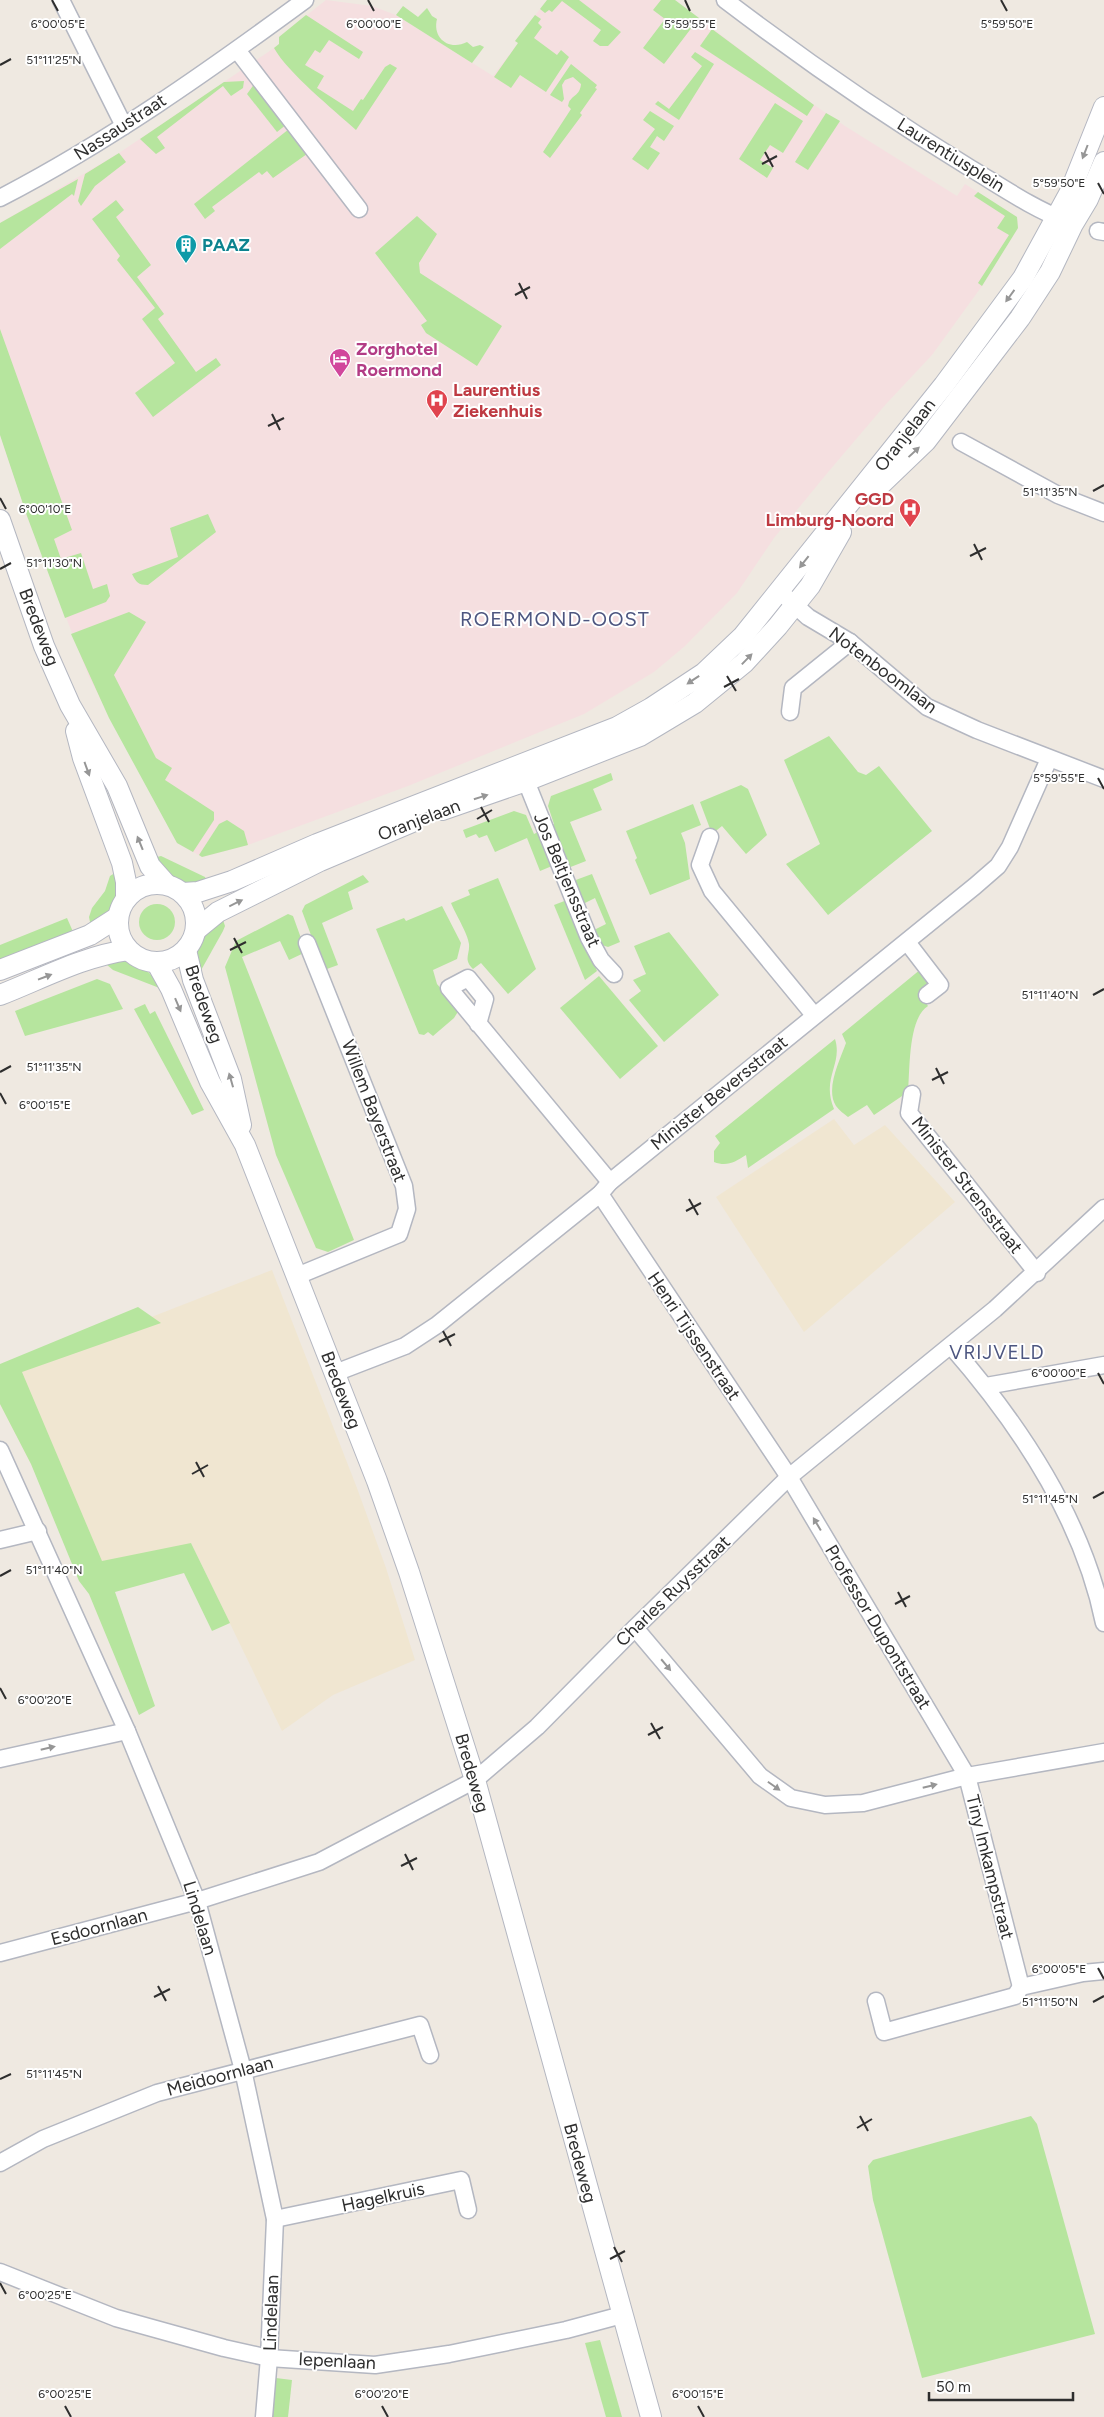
<svg xmlns="http://www.w3.org/2000/svg" width="1104" height="2417" font-family="Figtree,sans-serif">
	<rect width="100%" height="100%" fill="#efe9e1"/>
	<g fill="#f0e6d1">
		<path d="M834 1119 854 1145 885 1125 955 1202 804 1332 716 1197Z"/>
		<path d="M272 1270 357 1488 386 1568 415 1660 333 1695 282 1731 191 1543 89 1594 31 1464 0 1404V1376Z"/>
	</g>
	<path fill="#f5dfe0" d="M326 0 372 6 396 15 493 76 518 43 515 41 547 0H675L804 98 845 126 957 196 965 184 1017 217 1018 228 982 286 932 355 886 404 829 471 774 538 737 593 685 646 654 672 584 714 408 786 248 845 202 857 177 843 89 677 27 516 0 435V223L119 153 274 48 279 44V37Z"/>
	<g fill="#b6e59e">
		<path d="M547 0H579L621 32 608 46H600L593 41 601 30 562 1 552 12 549 10 545 13 540 9Z"/>
		<path d="M661 0H675L699 18 664 64 643 48 665 19 653 10Z"/>
		<path d="M403 6 418 17 427 8 432 16 437 19C432 39 450 51 467 42L473 47 480 45 484 47 472 63 396 15Z"/>
		<path d="M306 15 363 52 359 59 329 40 320 53 315 50 305 65 324 76 317 88 353 111 361 99 363 100 385 67 390 64 397 68 356 130C334 110 288 73 274 48L279 44V37Z"/>
		<path d="M535 15 541 19 538 23 542 27 534 38 557 55 561 50 569 57 546 92 520 75 511 88 494 77 518 43 515 41Z"/>
		<path d="M712 29 814 105 807 116 700 46Z"/>
		<path d="M695 52 714 64 679 120 655 104 658 101 669 109 702 66 691 57Z"/>
		<path d="M571 64 597 85 595 88 597 89 580 113 582 115 550 158 543 152 571 109 568 106 569 102C574 94 580 95 581 84L573 77 565 80 562 85 564 99 562 102 550 95Z"/>
		<path d="M244 81 243 88 231 96 223 86 157 137 165 148 156 154 140 139 224 82Z"/>
		<path d="M255 83 287 124 277 132 247 94Z"/>
		<path d="M775 103 803 121 783 153 770 145 760 160 773 168 767 178 739 159Z"/>
		<path d="M650 111 674 126 664 141 657 136 650 147 660 153 648 170 632 159 655 129 643 120Z"/>
		<path d="M826 113 840 121 808 170 795 162Z"/>
		<path d="M289 129 307 154 273 178 267 171 262 175 259 172 212 207 215 211 205 219 194 204Z"/>
		<path d="M119 153 126 162 95 186 81 206 78 201 85 174Z"/>
		<path d="M78 179 74 196 72 194 0 249V223Z"/>
		<path d="M978 192 1017 217 1018 228 982 286 978 283 1009 235 997 228 1005 216 974 196Z"/>
		<path d="M116 200 124 210 116 217 151 265 137 277 164 314 158 319 196 372 216 358 221 365 153 417 135 393 175 363 142 319 155 308 117 260 120 256 92 219Z"/>
		<path d="M417 216 437 234 419 263 420 273 502 326 477 366 426 333 421 325 427 321 375 253Z"/>
		<path d="M0 329 72 530 54 539 61 559 81 553 93 589 107 584 110 596 106 602 65 618 27 516 0 435Z"/>
		<path d="M208 514 216 532 148 585C138 585 136 582 132 574L178 557 170 528Z"/>
		<path d="M129 612 146 622 114 675 156 758 172 768 165 780 214 812V820L193 852 177 843 109 718 71 634Z"/>
		<path d="M829 736 858 772 866 775 879 766 932 831 828 915 786 864 820 844 784 760Z"/>
		<path d="M611 773 613 780 593 789 602 810 570 822 586 861 568 868 551 826 554 824 548 806 551 796Z"/>
		<path d="M741 785 748 789 767 835 746 854 722 826 712 834 700 802Z"/>
		<path d="M693 804 701 825 681 833 685 843 690 879 650 895 635 860 637 858 626 831Z"/>
		<path d="M514 811 526 815 534 834 538 832 552 866 540 871 527 838 495 852 487 835 479 838 476 834 466 838 463 830Z"/>
		<path d="M227 820 244 831 248 845 202 857 199 855 219 824Z"/>
		<path d="M161 856 205 877 208 883C179 885 173 879 153 858Z"/>
		<path d="M118 871C120 901 115 908 91 927L89 917 92 908 105 891 110 876Z"/>
		<path d="M592 874 620 942 608 947 599 944 592 931 606 924 595 898 583 904 573 881Z"/>
		<path d="M363 875 369 882 348 892 353 909 322 923 338 965 324 970 302 911 305 905Z"/>
		<path d="M498 878 536 969 508 994 481 963 473 969C463 959 470 955 469 944 468 934 455 913 451 903L470 895 468 890Z"/>
		<path d="M567 900 597 971 585 980 554 905Z"/>
		<circle cx="157" cy="922" r="18"/>
		<path d="M442 906 461 943 457 959 433 970 437 984 459 1010 454 1018 433 1036 428 1032 424 1035 419 1034 376 929 404 918 406 921Z"/>
		<path d="M288 914 293 916 306 952 289 960 280 941 242 957 354 1240 328 1252 316 1248 276 1155 225 967 236 941Z"/>
		<path d="M222 917 225 926 223 931 200 972 195 963C199 939 204 933 222 917Z"/>
		<path d="M67 918 74 934 0 963V945Z"/>
		<path d="M669 932 719 995 664 1042 629 1000 641 991 633 980 646 974 634 946Z"/>
		<path d="M118 959C140 962 150 971 162 989L113 970 106 964Z"/>
		<path d="M921 969 933 984 920 995 928 1006C908 1018 910 1070 908 1092L874 1115 867 1105 848 1117C844 1114 839 1110 836 1106 825 1089 840 1060 846 1043L842 1034Z"/>
		<path d="M599 976 658 1046 620 1079 560 1008Z"/>
		<path d="M97 979 110 984 123 1009 25 1036 15 1011Z"/>
		<path d="M145 1004 150 1014 155 1011 204 1110 192 1115 134 1009Z"/>
		<path d="M835 1039C843 1064 821 1078 834 1109L748 1168 746 1155C735 1162 727 1167 714 1162V1151L720 1143 715 1136Z"/>
		<path d="M138 1307 161 1323 22 1372 102 1561 191 1543 230 1623 212 1631 184 1573 115 1592 155 1706 139 1715 89 1594 79 1581 31 1464 0 1404V1364Z"/>
		<path d="M1031 2116 1037 2124 1095 2334 922 2378 873 2200 868 2166 873 2160Z"/>
		<path d="M600 2340 622 2417H606L585 2343Z"/>
		<path d="M276 2378 292 2380 288 2417H272Z"/>
	</g>
	<g fill="none" stroke-linecap="round" stroke-linejoin="round">
		<g stroke="#b4b7c1" stroke-width="19">
			<g id="minor">
				<path d="M61 0 124 126"/>
				<path d="M725 0C804 60 885 116 970 168 1002 187 1032 208 1066 221"/>
				<path d="M237 50 359 209"/>
				<path d="M0 198C108 142 207 72 305 0"/>
				<path d="M1098 231 1104 232"/>
				<path d="M961 442 1058 495 1104 513"/>
				<path d="M786 597 808 617 850 642 927 707 977 730 1104 779"/>
				<path d="M790 712 793 688 850 642"/>
				<path d="M526 781 589 938 601 960 614 974"/>
				<path d="M710 837 700 865 712 891 814 1015"/>
				<path d="M907 942 940 985 927 995"/>
				<path d="M478 1024 485 999 468 978 449 988 610 1182"/>
				<path d="M912 1094 909 1113 1037 1273"/>
				<path d="M600 1194 789 1477 967 1776 1021 1987"/>
				<path d="M297 1276 399 1234 407 1209 404 1186 307 943"/>
				<path d="M951 1346C1020 1425 1083 1519 1104 1623"/>
				<path d="M335 1373 405 1346 437 1325 600 1194 610 1182 975 886 998 866 1010 847 1049 759"/>
				<path d="M986 1386 1104 1365"/>
				<path d="M0 1450 127 1731 197 1901 243 2070 275 2219 269 2358 264 2417"/>
				<path d="M0 1540 38 1531"/>
				<path d="M635 1628 760 1776 791 1798 825 1805 863 1803 967 1776 1104 1752"/>
				<path d="M0 1759 127 1731"/>
				<path d="M0 1953 197 1901 319 1862 475 1780 537 1727 635 1628 789 1477 995 1309 1104 1208"/>
				<path d="M876 2001 884 2032 1015 1996 1021 1987 1083 1973 1104 1971"/>
				<path d="M0 2163 43 2139 157 2093 420 2025 430 2055"/>
				<path d="M275 2219 461 2180 468 2210"/>
				<path d="M0 2272 116 2318 224 2348 269 2358 375 2365 449 2354 566 2330 622 2315"/>
			</g>
		</g>
		<g stroke="#b4b7c1" stroke-width="22">
			<g id="tertiary">
				<path d="M877 488 926 441 1020 318 1050 272 1073 224 1088 199 1104 162"/>
				<path d="M0 520 44 646 70 705 117 786 150 866 166 884"/>
				<path d="M76 731 83 758 122 863 126 882V898"/>
				<path d="M442 810 526 781 640 736 695 703 744 663 778 626 810 586 841 532"/>
				<circle cx="157" cy="923" r="39"/>
				<path d="M183 893 198 892 232 881 317 844 617 727 651 708 704 673 743 636 944 385 1023 278 1070 192 1104 107"/>
				<path d="M196 930 218 912 320 861 412 822"/>
				<path d="M186 950 193 980 231 1079 241 1125"/>
				<path d="M156 962 171 989 210 1082 245 1145 377 1481 409 1572 475 1780 651 2417"/>
				<path d="M0 970 90 935 118 917"/>
				<path d="M0 995C41 979 84 956 128 950"/>
			</g>
		</g>
		<use href="#minor" stroke="#fff" stroke-width="16"/>
		<use href="#tertiary" stroke="#fff" stroke-width="20"/>
	</g>
	<defs><path id="oneway-solid" d="M-6-.8H1V-3.2L6.5 0L1 3.2V.8H-6Z" transform="scale(1.25)"/></defs>
	<g fill="#969696">
		<use href="#oneway-solid" transform="translate(1085 152) rotate(111)"/>
		<use href="#oneway-solid" transform="translate(1010 296) rotate(126)"/>
		<use href="#oneway-solid" transform="translate(914 452) rotate(-43)"/>
		<use href="#oneway-solid" transform="translate(804 562) rotate(128)"/>
		<use href="#oneway-solid" transform="translate(747 659) rotate(-46)"/>
		<use href="#oneway-solid" transform="translate(693 680) rotate(146)"/>
		<use href="#oneway-solid" transform="translate(87 769) rotate(70)"/>
		<use href="#oneway-solid" transform="translate(481 797) rotate(-18)"/>
		<use href="#oneway-solid" transform="translate(140 843) rotate(-112)"/>
		<use href="#oneway-solid" transform="translate(236 903) rotate(-26)"/>
		<use href="#oneway-solid" transform="translate(45 977) rotate(-21)"/>
		<use href="#oneway-solid" transform="translate(178 1005) rotate(67)"/>
		<use href="#oneway-solid" transform="translate(231 1080) rotate(-106)"/>
		<use href="#oneway-solid" transform="translate(817 1524) rotate(-121)"/>
		<use href="#oneway-solid" transform="translate(666 1665) rotate(50)"/>
		<use href="#oneway-solid" transform="translate(48 1748) rotate(-13)"/>
		<use href="#oneway-solid" transform="translate(774 1786) rotate(35)"/>
		<use href="#oneway-solid" transform="translate(930 1786) rotate(-14)"/>
	</g>
	<path fill="none" stroke="#2e2e2e" stroke-width="2" d="M52 0 58 11M368 0 374 11M685 0 690 11M1001 0 1007 11M0 65 11 59M765 152 773 167M762 164 777 156M1098 183 1104 194M519 283 527 299M515 295 530 287M272 414 280 430M268 426 284 418M1093 491 1104 485M0 498 6 509M974 544 982 560M970 556 986 548M0 569 11 563M727 676 736 691M724 687 739 679M1098 778 1104 789M481 807 489 822M477 819 492 810M234 938 242 953M230 950 246 942M1093 995 1104 989M936 1068 944 1084M0 1072 11 1066M932 1080 948 1072M0 1093 6 1104M689 1199 698 1215M686 1211 701 1203M443 1331 451 1346M439 1342 455 1334M1098 1373 1104 1384M196 1462 204 1477M192 1474 208 1465M1093 1498 1104 1492M0 1576 11 1570M898 1592 906 1607M895 1604 910 1596M0 1688 6 1699M651 1723 660 1739M648 1735 663 1727M405 1854 413 1870M401 1866 417 1858M1098 1968 1104 1979M158 1986 166 2001M154 1997 170 1989M1093 2002 1104 1996M0 2079 11 2074M860 2116 868 2131M857 2128 872 2119M614 2247 622 2262M610 2259 625 2251M0 2283 6 2294M65 2406 71 2417M382 2406 388 2417M698 2406 704 2417"/>
	<defs>
		<g id="building-pin" transform="scale(1.125)"><path d="M0 17L-7.5 6A9.5 9.5 0 1 1 7.5 6Z" fill="#0f9aa8" stroke="#fff"/><path d="M-4-6H4V6H1V3H-1V6H-4ZM-2.5-4.3h1.7v1.8h-1.7ZM.8-4.3h1.7v1.8H.8ZM-2.5-1h1.7V.8h-1.7ZM.8-1h1.7V.8H.8Z" fill="#fff"/></g>
		<g id="hotel-pin" transform="scale(1.125)"><path d="M0 17L-7.5 6A9.5 9.5 0 1 1 7.5 6Z" fill="#d1479c" stroke="#fff"/><path d="M-6-4.5h1.5V1H6V5H4.5V3h-9V5H-6ZM-4 0a1.8 1.8 0 1 1 3.6 0ZM.5 0V-2.5h3Q6-2.5 6 0Z" fill="#fff"/></g>
		<g id="hospital-pin" transform="scale(1.125)"><path d="M0 17L-7.5 6A9.5 9.5 0 1 1 7.5 6Z" fill="#e0444e" stroke="#fff"/><path d="M-5-5h3v3.5h4V-5h3V5h-3V1.5h-4V5h-3Z" fill="#fff"/></g>
	</defs>
	<g fill-rule="evenodd">
		<use href="#building-pin" x="186" y="245"/>
		<use href="#hotel-pin" x="340" y="359"/>
		<use href="#hospital-pin" x="437" y="400"/>
		<use href="#hospital-pin" x="910" y="509"/>
	</g>
	<g text-anchor="middle" dominant-baseline="central" stroke-width="4" stroke-linejoin="round" paint-order="stroke">
		<g font-size="18" fill="#2e2e2e" stroke="#fff">
			<text transform="translate(120 127) rotate(-33)">Nassaustraat</text>
			<text transform="translate(951 155) rotate(32)">Laurentiusplein</text>
			<text transform="translate(905 435) rotate(-52)">Oranjelaan</text>
			<text transform="translate(39 627) rotate(69)">Bredeweg</text>
			<text transform="translate(883 670) rotate(37)">Notenboomlaan</text>
			<text transform="translate(419 820) rotate(-21)">Oranjelaan</text>
			<text transform="translate(567 880) rotate(67)">Jos Beltjensstraat</text>
			<text transform="translate(204 1004) rotate(71)">Bredeweg</text>
			<text transform="translate(719 1093) rotate(-39)">Minister Beversstraat</text>
			<text transform="translate(374 1111) rotate(69)">Willem Bayerstraat</text>
			<text transform="translate(967 1185) rotate(52)">Minister Strensstraat</text>
			<text transform="translate(694 1336) rotate(56)">Henri Tijssenstraat</text>
			<text transform="translate(341 1390) rotate(69)">Bredeweg</text>
			<text transform="translate(673 1591) rotate(-44)">Charles Ruysstraat</text>
			<text transform="translate(878 1627) rotate(59)">Professor Dupontstraat</text>
			<text transform="translate(472 1773) rotate(74)">Bredeweg</text>
			<text transform="translate(990 1867) rotate(76)">Tiny Imkampstraat</text>
			<text transform="translate(200 1918) rotate(73)">Lindelaan</text>
			<text transform="translate(99 1927) rotate(-15)">Esdoornlaan</text>
			<text transform="translate(220 2076) rotate(-15)">Meidoornlaan</text>
			<text transform="translate(580 2163) rotate(75)">Bredeweg</text>
			<text transform="translate(383 2197) rotate(-12)">Hagelkruis</text>
			<text transform="translate(271 2313) rotate(-88)">Lindelaan</text>
			<text transform="translate(337 2361) rotate(3)">Iepenlaan</text>
		</g>
		<g font-size="18" font-weight="bold" fill="#0d838f" stroke="#fff" text-anchor="start">
			<text x="202" y="245">PAAZ</text>
		</g>
		<g font-size="18" font-weight="bold" fill="#b23c85" stroke="#fff" text-anchor="start">
			<text x="356" y="349">Zorghotel<tspan x="356" dy="21">Roermond</tspan></text>
		</g>
		<g font-size="18" font-weight="bold" fill="#be3a42" stroke="#fff" text-anchor="start">
			<text x="453" y="390">Laurentius<tspan x="453" dy="21">Ziekenhuis</tspan></text>
			<text x="894" y="499" text-anchor="end">GGD<tspan x="894" dy="21">Limburg-Noord</tspan></text>
		</g>
		<g font-size="19" letter-spacing="1" fill="#4d5680" stroke="#fff">
			<text x="997" y="1352">VRIJVELD</text>
		</g>
		<g font-size="20" letter-spacing="1" fill="#4d5680" stroke="#fff">
			<text x="555" y="619">ROERMOND-OOST</text>
		</g>
	</g>
	<g font-size="12" text-anchor="middle" fill="#2e2e2e" stroke="#fff" stroke-width="4" stroke-linejoin="round" paint-order="stroke">
		<text x="58" y="28">6°00'05"E</text>
		<text x="374" y="28">6°00'00"E</text>
		<text x="690" y="28">5°59'55"E</text>
		<text x="1007" y="28">5°59'50"E</text>
		<text x="54" y="64">51°11'25"N</text>
		<text x="1059" y="187">5°59'50"E</text>
		<text x="1050" y="496">51°11'35"N</text>
		<text x="45" y="513">6°00'10"E</text>
		<text x="54" y="567">51°11'30"N</text>
		<text x="1059" y="782">5°59'55"E</text>
		<text x="1050" y="999">51°11'40"N</text>
		<text x="54" y="1071">51°11'35"N</text>
		<text x="45" y="1109">6°00'15"E</text>
		<text x="1059" y="1377">6°00'00"E</text>
		<text x="1050" y="1503">51°11'45"N</text>
		<text x="54" y="1574">51°11'40"N</text>
		<text x="45" y="1704">6°00'20"E</text>
		<text x="1059" y="1973">6°00'05"E</text>
		<text x="1050" y="2006">51°11'50"N</text>
		<text x="54" y="2078">51°11'45"N</text>
		<text x="45" y="2299">6°00'25"E</text>
		<text x="65" y="2398">6°00'25"E</text>
		<text x="382" y="2398">6°00'20"E</text>
		<text x="698" y="2398">6°00'15"E</text>
	</g>
	<path d="M929 2392v8h144v-8" fill="none" stroke="#2e2e2e" stroke-width="2.5"/>
	<text x="936" y="2392" font-size="15" fill="#2e2e2e" stroke="#ffffff" stroke-width="4" paint-order="stroke">50 m</text>
</svg>
